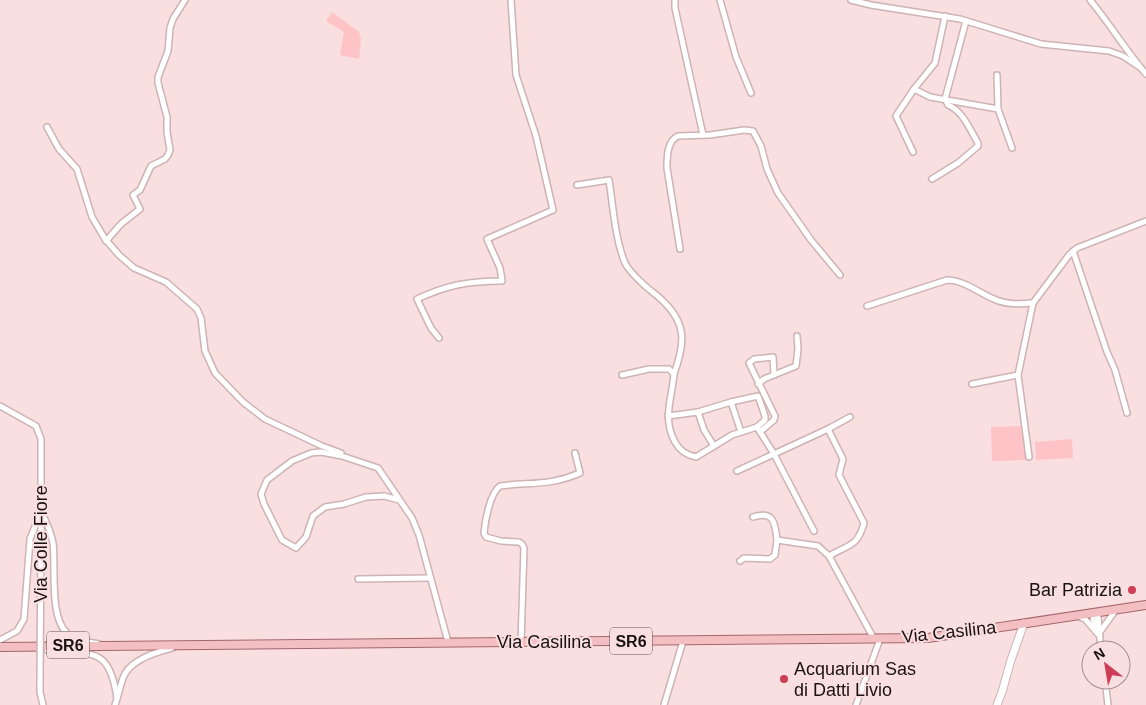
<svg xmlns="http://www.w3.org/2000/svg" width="1146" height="705" font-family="Helvetica,sans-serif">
	<rect width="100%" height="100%" fill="#fadfe0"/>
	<g fill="#fec3c7">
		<path d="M332 12 359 32 361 39 359 59 340 55 344 32 326 21Z"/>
		<path d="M1025 426 1026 460 992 461 991 427Z"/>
		<path d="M1072 439 1073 458 1036 460 1035 442Z"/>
	</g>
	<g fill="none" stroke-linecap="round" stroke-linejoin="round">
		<g stroke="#cdb3b4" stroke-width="8">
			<g id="street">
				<path d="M675 0V8L703 135"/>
				<path d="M720 0 736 57 751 93"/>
				<path d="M851 0 871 5 960 19 1041 44 1109 51 1123 56 1141 68"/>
				<path d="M1090 0C1110 24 1126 51 1146 74"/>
				<path d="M945 16 935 63 914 89 930 97 998 109 1012 148"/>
				<path d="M997 75 998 109"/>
				<path d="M47 127 59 149 77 169 92 217 105 239 119 255 134 268 166 282 197 309 201 318 205 351 215 373 243 402 265 419 322 446 341 453"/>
				<path d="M913 152 896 116 914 89"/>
				<path d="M932 179 958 163 978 146V143C970 130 963 111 948 105L945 99 966 21"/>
				<path d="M577 185 609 180C613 206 615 239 625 263 629 271 636 277 642 283 649 290 656 294 663 301 687 324 685 343 674 374"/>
				<path d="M106 241 121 224 140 209 133 195 140 190 151 166 165 159 168 155 170 150 167 132V117L158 83V77L168 51 170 28 173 19 185 0"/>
				<path d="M680 249 667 168C667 157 667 141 678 136L710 135 744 130 753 131 761 146 767 169 778 193 811 240 840 275"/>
				<path d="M1073 251 1107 352 1115 370 1127 413"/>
				<path d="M867 306 947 280C964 280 979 293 994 299 1007 305 1020 304 1033 303"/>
				<path d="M439 338 431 328 417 299C447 285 469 281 502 281L500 268 487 239 553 210 536 136 516 75 511 0"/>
				<path d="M622 375 649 369H669L674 374C672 398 662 419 675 442 680 451 686 455 696 457L732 435 757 427 774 454 828 429 843 459 839 475 864 523C857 548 849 544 829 556L874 639"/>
				<path d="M1018 375 1033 303 1069 255 1077 248 1146 221"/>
				<path d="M758 384 764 379 796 366 798 349 797 336"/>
				<path d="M972 384 1018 375 1029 457"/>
				<path d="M731 402 758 396 765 416V420L757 427"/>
				<path d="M0 406 36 426 41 439V530"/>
				<path d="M698 412 731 402 741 432"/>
				<path d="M668 416 698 412 704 430 714 446"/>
				<path d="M828 429 850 417"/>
				<path d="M760 432 774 420 775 416 749 363 754 359 773 357 774 375"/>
				<path d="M737 471 774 454 814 531"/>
				<path d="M399 500 384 496 366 497 344 504 325 507 313 516 306 537 296 548 282 540 264 504 261 494 267 480 292 461 311 453 321 452 342 456 378 468 412 518 419 535 448 642"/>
				<path d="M41 511C46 521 51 532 53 543 56 567 49 617 67 633 75 641 89 642 99 644"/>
				<path d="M753 517C773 511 775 521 777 540L818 546 829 556"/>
				<path d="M740 561 744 558 770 559 775 555 777 540"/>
				<path d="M358 579 430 578"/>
				<path d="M1095 612 1098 617 1101 650"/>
				<path d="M1095 612 1093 618 1096 629"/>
				<path d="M1077 616 1085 619 1098 634"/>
				<path d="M1100 632 1115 611"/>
				<path d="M0 640 17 631 24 619 30 539 40 514"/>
				<path d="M521 642 524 548 522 544 519 542 501 541 486 537 484 533C485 521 490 493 500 486 531 482 550 486 580 473L575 453"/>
				<path d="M47 650C91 656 109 644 117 698"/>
				<path d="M40 680V692L43 705"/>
				<path d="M1105 680 1108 705"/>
				<path d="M115 705C118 696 120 687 123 678 129 660 156 652 172 648"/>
				<path d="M664 705 683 641"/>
				<path d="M856 705 880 639"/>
			</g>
		</g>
		<g stroke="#cdb3b4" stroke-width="9">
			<path id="secondary" d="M997 705 1002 692 1011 660 1024 623"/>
		</g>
		<g stroke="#a3666b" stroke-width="10">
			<path id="primary" d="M0 647 928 638 1146 605"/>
		</g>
		<use href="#street" stroke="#fff" stroke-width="5"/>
		<use href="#secondary" stroke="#fff" stroke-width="7"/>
		<use href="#primary" stroke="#f4bfc3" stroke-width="8"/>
		<g stroke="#cdb3b4" stroke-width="8" stroke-linecap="butt">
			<path id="street-bridge" d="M40 680 41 530"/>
		</g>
		<use href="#street-bridge" stroke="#fff" stroke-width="5"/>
	</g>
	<g fill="#ce3d57" stroke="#fadfe0" stroke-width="2">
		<circle cx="1132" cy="590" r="5"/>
		<circle cx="784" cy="679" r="5"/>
	</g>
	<g text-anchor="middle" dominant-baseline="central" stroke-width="4" stroke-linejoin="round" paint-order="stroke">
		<g fill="#fadfe0" stroke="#5d4f4f" stroke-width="1">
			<rect x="610" y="627.5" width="42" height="27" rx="4"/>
			<rect x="47" y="631.5" width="42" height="27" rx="4"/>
		</g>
		<g font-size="16" font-weight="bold" fill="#1a1111">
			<text x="631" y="641">SR6</text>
			<text x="68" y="645">SR6</text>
		</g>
		<g font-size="18" fill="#1a1111" stroke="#fadfe0">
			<text transform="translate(41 544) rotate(-90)">Via Colle Fiore</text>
			<text transform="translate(949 632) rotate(-6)">Via Casilina</text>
			<text x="544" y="642">Via Casilina</text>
		</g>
		<g font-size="18" fill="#1a1111" stroke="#fadfe0" text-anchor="end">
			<text x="1122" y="590">Bar Patrizia</text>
			<text x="794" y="669" text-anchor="start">Acquarium Sas<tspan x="794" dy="21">di Datti Livio</tspan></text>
		</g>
	</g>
	<g transform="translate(1106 665) rotate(329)"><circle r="24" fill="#fadfe0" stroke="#a08d8d"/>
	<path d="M0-4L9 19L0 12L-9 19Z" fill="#ce3d57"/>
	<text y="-8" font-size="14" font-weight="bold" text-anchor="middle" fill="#1a1111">N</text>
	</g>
</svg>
